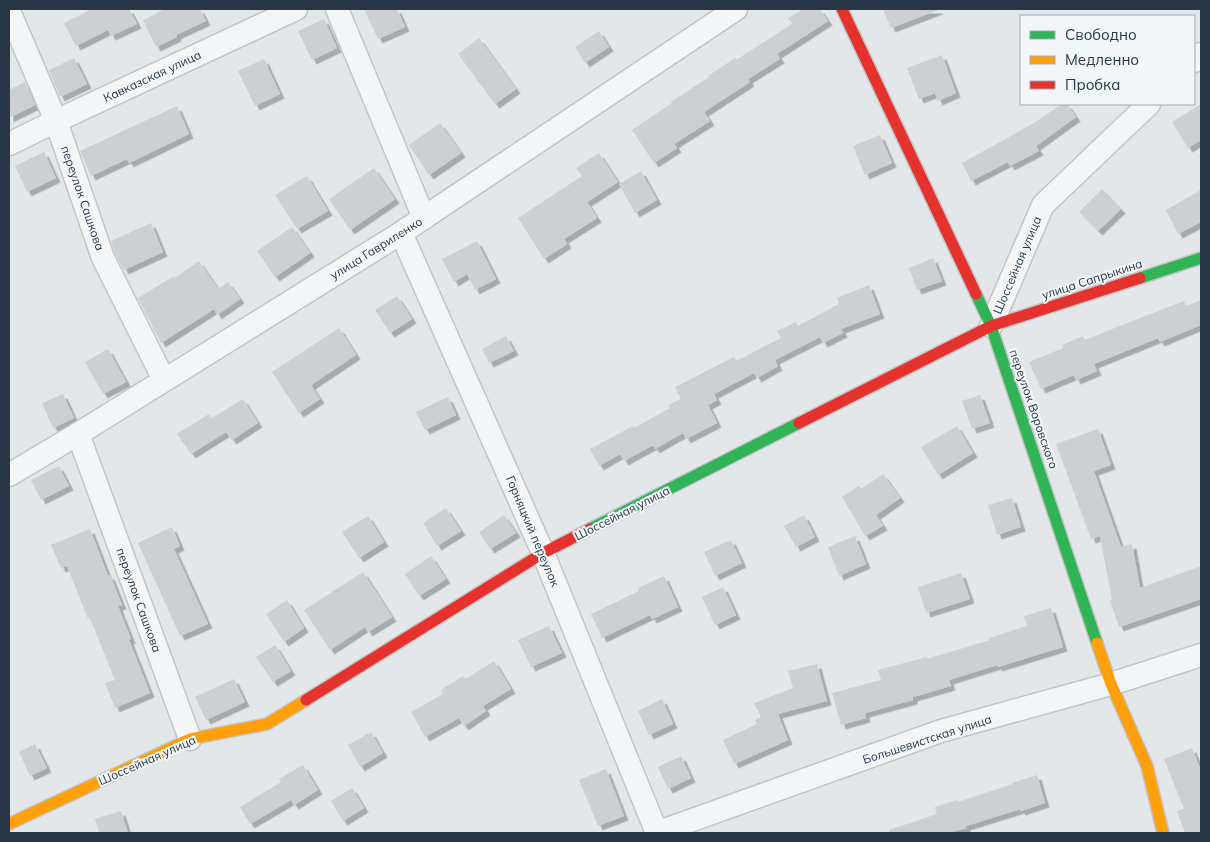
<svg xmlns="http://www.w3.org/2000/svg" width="1210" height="842" font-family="Mulish,sans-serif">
	<defs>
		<filter id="shadow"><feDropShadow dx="4.5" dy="4.5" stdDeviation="0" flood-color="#0004"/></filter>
	</defs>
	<rect width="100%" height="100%" fill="#e4e7ea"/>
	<g fill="#cdcfd2" filter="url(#shadow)">
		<path d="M92 9H129L137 24 111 36 108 30 76 46 64 23Z"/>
		<path d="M165 9H200L206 21 176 35 177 37 156 47 143 20Z"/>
		<path d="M364 9H397L405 27 378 39Z"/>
		<path d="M803 9H820L828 21 777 54 780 59 748 79 750 82 704 112 710 121 674 144 677 148 654 163 632 130 672 103 671 102 709 77 708 76 735 58 736 60 792 24 788 18Z"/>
		<path d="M883 9H938V10L891 28Z"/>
		<path d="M324 19 337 48 312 60 298 31Z"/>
		<path d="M599 31 609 47 585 63 575 47Z"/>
		<path d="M479 38 516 89 495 104 458 54Z"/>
		<path d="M942 55 956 93 938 101 935 93 919 99 907 68Z"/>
		<path d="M74 58 87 84 60 97 49 70Z"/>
		<path d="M264 59 280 94 255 106 238 71Z"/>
		<path d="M25 82 35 105 9 118V90Z"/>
		<path d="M1062 104H1067L1076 117 1036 146 1039 151 1010 166 1008 162 971 181 962 163 1034 123Z"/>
		<path d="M1201 104V140L1188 148 1172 122Z"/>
		<path d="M177 106 189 134 129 163 127 159 91 176 80 151Z"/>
		<path d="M440 123 461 153 429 175 409 145Z"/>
		<path d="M880 135 892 163 865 175 853 146Z"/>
		<path d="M44 152 56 178 27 192 15 166Z"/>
		<path d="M599 153 618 182 587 202 597 218 564 239 567 244 544 259 518 218 582 176 576 168Z"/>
		<path d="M374 168 395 199 350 230 329 199Z"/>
		<path d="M641 171 657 200 635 213 619 184Z"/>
		<path d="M307 176 328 211 297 229 275 195Z"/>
		<path d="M1102 189 1121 209 1098 231 1079 212Z"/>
		<path d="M1201 190V222L1178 234 1166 210Z"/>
		<path d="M151 223 163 252 124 270 115 253 111 241Z"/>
		<path d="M292 227 310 253 275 277 257 251Z"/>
		<path d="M477 241 496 279 475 290 467 274 454 282 442 259Z"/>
		<path d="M933 258 942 281 917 290 909 268Z"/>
		<path d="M199 261 218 289 228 282 240 299 217 315 214 309 161 343 138 298 174 276 175 278Z"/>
		<path d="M869 285 880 314 841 329 843 333 823 343 820 337 775 360 778 366 757 378 754 373 714 394 717 400 708 405 717 423 686 439 683 433 655 449 653 445 624 461 620 454 599 466 590 449 633 426 634 428 670 408 668 405 681 399 675 387 734 357 736 361 781 338 777 331 796 322 798 326 839 304 837 298Z"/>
		<path d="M397 296 412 319 390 333 375 310Z"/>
		<path d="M1201 300V325L1160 342 1158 338 1094 364 1097 371 1076 380 1074 375 1041 389 1029 362 1063 348 1062 345 1083 336 1084 340 1184 301 1186 306Z"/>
		<path d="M339 328 356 355 311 385 320 399 299 413 272 372Z"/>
		<path d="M506 336 514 351 489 363 482 349Z"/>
		<path d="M108 349 126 382 103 394 85 362Z"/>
		<path d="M63 394 74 418 53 428 42 403Z"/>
		<path d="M980 395 990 423 972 429 962 401Z"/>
		<path d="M448 397 456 415 425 430 416 412Z"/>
		<path d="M243 399 258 423 232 440 226 432 191 454 177 434 209 414 212 418Z"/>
		<path d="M957 426 973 453 938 475 921 447Z"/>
		<path d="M1098 429 1111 465 1094 471 1121 547 1132 544 1140 588 1201 566V599L1119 627 1110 601 1112 600 1100 536 1091 539 1056 444Z"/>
		<path d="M59 466 69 486 41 500 31 480Z"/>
		<path d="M883 474 900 498 876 515 883 526 865 536 842 497 859 486 861 489Z"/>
		<path d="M1012 498 1021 527 997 535 988 505Z"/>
		<path d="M446 508 461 531 437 546 423 523Z"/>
		<path d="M504 515 516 533 490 549 479 532Z"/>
		<path d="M804 515 815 537 796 547 784 526Z"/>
		<path d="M368 516 384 542 359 558 342 532Z"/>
		<path d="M172 527 180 546 174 549 208 624 180 636 138 543Z"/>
		<path d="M90 529 108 576 110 575 122 605 118 606 131 639 129 640 150 693 115 708 105 683 115 680 90 618 88 619 67 566 61 568 51 545Z"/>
		<path d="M855 536 866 564 839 576 828 547Z"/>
		<path d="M731 540 742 563 715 576 704 552Z"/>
		<path d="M431 556 446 579 419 596 405 574Z"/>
		<path d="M363 572 392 617 368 632 365 627 330 650 304 610Z"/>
		<path d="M961 573 970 599 926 613 918 587Z"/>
		<path d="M664 576 678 607 652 619 650 615 602 638 591 614 639 591 638 588Z"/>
		<path d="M723 587 736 615 715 625 702 597Z"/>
		<path d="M287 600 304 628 284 642 266 614Z"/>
		<path d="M1051 608 1063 647 998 667 997 665 949 680 951 686 913 697V700L865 713 866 718 841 725 832 693 881 680 878 670 927 657V659L990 640 989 638 1027 626 1024 616Z"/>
		<path d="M549 626 562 653 531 667 518 640Z"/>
		<path d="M275 645 291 671 273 682 256 657Z"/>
		<path d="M494 661 511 689 483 706 486 711 464 726 459 718 425 737 411 712 443 694 441 690 463 676 466 679Z"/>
		<path d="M817 664 827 701 778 714 788 740 734 764 723 740 757 724 755 720 761 717 754 703 793 688 788 671Z"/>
		<path d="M234 679 245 702 206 720 195 697Z"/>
		<path d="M662 699 673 724 649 735 638 711Z"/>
		<path d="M371 732 383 753 360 767 348 745Z"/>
		<path d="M35 744 47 768 30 776 19 752Z"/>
		<path d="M1192 748 1201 771V833H1185L1177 811 1184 809 1164 759Z"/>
		<path d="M681 756 691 778 668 789 658 767Z"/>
		<path d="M303 765 318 790 294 805 291 800 250 824 240 807 281 782 279 779Z"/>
		<path d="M606 769 624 816 598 826 579 780Z"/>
		<path d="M1037 775 1045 803 1021 811 1020 809 966 826V828L948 833H889V830L937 814 935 807 957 800 958 802 1013 784 1012 783Z"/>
		<path d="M352 788 364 808 343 821 331 801Z"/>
		<path d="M121 811 128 833H99L95 819Z"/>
	</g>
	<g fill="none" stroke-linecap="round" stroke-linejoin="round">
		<g stroke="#c2c5c8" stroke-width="25">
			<g id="street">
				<path d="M337 9 424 218"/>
				<path d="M9 11 56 121 103 258 164 380"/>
				<path d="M1194 61 1201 54"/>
				<path d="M9 144 56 121 296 9"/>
				<path d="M401 233 543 553 657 833"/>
				<path d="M991 326 1043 205 1149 104"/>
				<path d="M78 434 190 739"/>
				<path d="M9 475 78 434 401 233 736 9"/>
				<path d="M656 833 941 731 1111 684 1201 655"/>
			</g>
		</g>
		<g stroke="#c2c5c8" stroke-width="14">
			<g id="fast">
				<path d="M1140 278 1201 258"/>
				<path d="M976 294 991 326 1097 643"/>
				<path d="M590 529 799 423"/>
			</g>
		</g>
		<g stroke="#c2c5c8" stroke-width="14">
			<g id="slow">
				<path d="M1097 643 1111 684 1147 766 1163 833"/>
				<path d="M9 824 190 739 267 724 306 700"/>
			</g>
		</g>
		<g stroke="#c2c5c8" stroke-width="14">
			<g id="jam">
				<path d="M842 9 976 294"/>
				<path d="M799 423 991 326 1140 278"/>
				<path d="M306 700 543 553 590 529"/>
			</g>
		</g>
		<use href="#street" stroke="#f3f5f6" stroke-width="22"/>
		<use href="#fast" stroke="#30b455" stroke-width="11"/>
		<use href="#slow" stroke="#ff9f0a" stroke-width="11"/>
		<use href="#jam" stroke="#e5322d" stroke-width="11"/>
	</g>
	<g text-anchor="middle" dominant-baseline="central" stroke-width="4" stroke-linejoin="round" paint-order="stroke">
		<g font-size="12" fill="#283746" stroke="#f2f6f9">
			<text transform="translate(152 76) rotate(-25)">Кавказская улица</text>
			<text transform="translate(83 198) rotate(71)">переулок Сашкова</text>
			<text transform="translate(376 248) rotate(-32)">улица Гавриленко</text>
			<text transform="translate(1017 265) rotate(-67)">Шоссейная улица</text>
			<text transform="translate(1092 279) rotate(-18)">улица Сапрыкина</text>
			<text transform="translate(1034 409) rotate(71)">переулок Воровского</text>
			<text transform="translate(622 513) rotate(-27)">Шоссейная улица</text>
			<text transform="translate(533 531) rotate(67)">Горняцкий переулок</text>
			<text transform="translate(139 600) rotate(70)">переулок Сашкова</text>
			<text transform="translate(927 739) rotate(-18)">Большевистская улица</text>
			<text transform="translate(147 760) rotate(-24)">Шоссейная улица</text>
		</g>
	</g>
	<rect width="1210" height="842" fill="none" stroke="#283746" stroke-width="20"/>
	<rect x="1020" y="15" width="175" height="90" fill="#f2f6f9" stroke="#a1aab1"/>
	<rect x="1030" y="31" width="25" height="8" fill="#30b455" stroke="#a1aab1"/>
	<text x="1065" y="40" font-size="15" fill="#283746">Свободно</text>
	<rect x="1030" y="56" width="25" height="8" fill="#ff9f0a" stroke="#a1aab1"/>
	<text x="1065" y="65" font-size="15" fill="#283746">Медленно</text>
	<rect x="1030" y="81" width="25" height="8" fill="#e5322d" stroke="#a1aab1"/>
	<text x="1065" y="90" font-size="15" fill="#283746">Пробка</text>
</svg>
